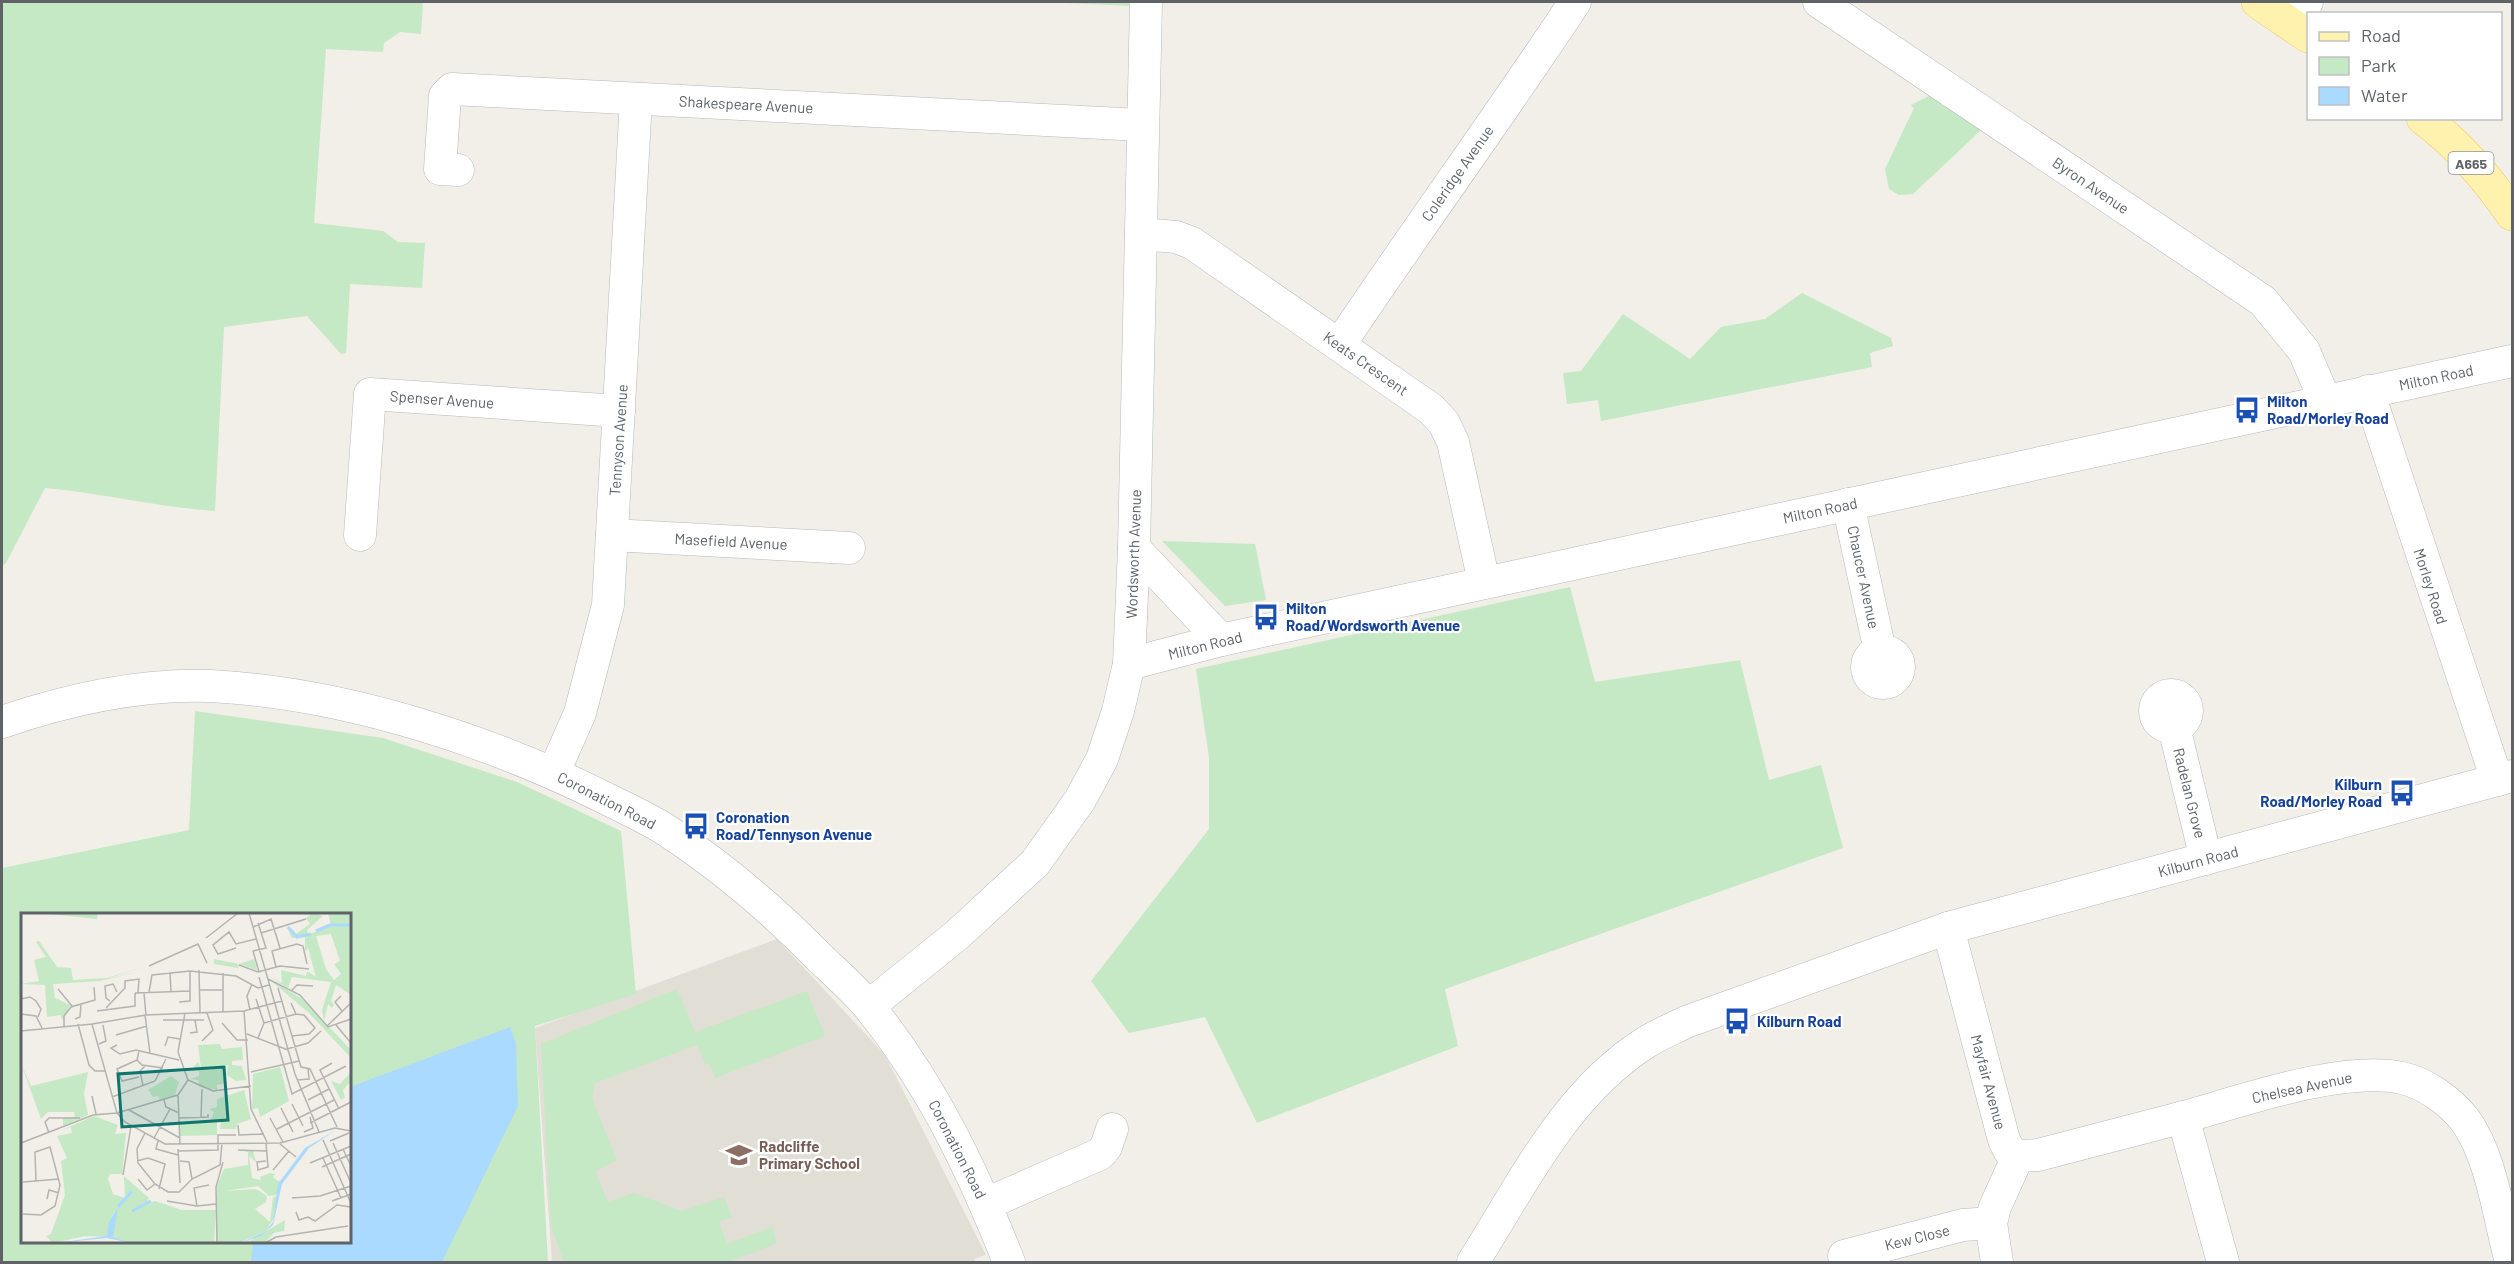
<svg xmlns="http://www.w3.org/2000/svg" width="2514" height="1264" font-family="Barlow,sans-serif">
	<rect width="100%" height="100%" fill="#f1efe8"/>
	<path fill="#e1ded6" d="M777 939 885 1055 986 1255 974 1259 975 1262H552L535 1028Z"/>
	<g fill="#c5e8c5" fill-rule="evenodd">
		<path d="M2 2H423L421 34 400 32 384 43 383 52 326 49 314 223 383 231 398 242 425 243 422 288 350 284 346 353 341 354 307 316 224 327 215 511C157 507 102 493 45 488L6 563 2 566Z"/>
		<path d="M1043 2H1132V6Z"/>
		<path d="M1929 96 1944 99 1941 105 1981 124 1980 131 1913 194 1899 195 1889 189 1885 169 1914 108 1911 105Z"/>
		<path d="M1802 293 1891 338 1893 346 1870 353 1872 367 1601 421 1598 400 1567 404 1563 373 1581 371 1623 314 1690 359 1721 327 1765 319Z"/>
		<path d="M1162 541 1255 544 1266 600 1225 606Z"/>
		<path d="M1570 587 1595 682 1740 660 1769 780 1821 765 1843 848 1445 989 1458 1046 1257 1123 1205 1017 1129 1033 1091 981 1209 829V758L1196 669Z"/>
		<path d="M195 711 383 738 517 782 621 831 636 994 535 1026 548 1262H2V868L189 830ZM22 914H350V1242H22Z"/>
		<path d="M677 989 695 1032 807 991 825 1036 715 1078 709 1063 705 1064 697 1045 595 1083 592 1099 617 1160 595 1171 608 1202 634 1193 682 1211 724 1197 732 1217 719 1222 727 1244 772 1227 777 1243 729 1262H564L551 1227 541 1044Z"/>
	</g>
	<path fill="#aadaff" d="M510 1027 516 1044 518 1106 442 1262H251L253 1242H350V1087Z"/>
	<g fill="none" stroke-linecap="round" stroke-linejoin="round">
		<g stroke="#b5b8bc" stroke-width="33">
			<g id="minor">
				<path d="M1819 2 2263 301 2304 351 2326 403"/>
				<path d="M2293 25 2307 2"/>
				<path d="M458 170 440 169 445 96 452 89 1141 125"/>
				<path d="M1141 234 1176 237 1192 243 1431 409 1444 423 1453 442 1484 582"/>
				<path d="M1340 344C1417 229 1499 117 1575 2"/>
				<path d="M2368 391 2497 780"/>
				<path d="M1848 504 1880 651"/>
				<path d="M360 535 370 394 619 411"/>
				<path d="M612 535 849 548"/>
				<path d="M1134 548 1221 640"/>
				<circle cx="1883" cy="667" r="16"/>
				<path d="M1129 664 1221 640 2512 361"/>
				<circle cx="2171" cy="711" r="16"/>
				<path d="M2 722C73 698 149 681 225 687 352 696 491 741 605 798 625 808 647 818 666 830 723 867 774 911 821 959 838 975 856 991 870 1008 932 1085 973 1171 1009 1262"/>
				<path d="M2174 727 2206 859"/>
				<path d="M554 772 580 713 608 605 636 99"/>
				<path d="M1948 928 2004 1140 2009 1150 2018 1156 1995 1207 1991 1223 1997 1262"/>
				<path d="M869 1006 957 935 1035 863 1080 800 1102 759 1118 711 1129 664 1134 548 1146 2"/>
				<path d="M2183 1117 2223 1262"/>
				<path d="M2018 1156 2038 1155C2087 1142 2135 1130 2184 1117 2242 1101 2343 1065 2402 1078 2425 1083 2450 1101 2465 1120 2492 1157 2499 1219 2511 1262"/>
				<path d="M986 1204 1100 1154 1106 1147 1112 1129"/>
				<path d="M1844 1256 1963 1225 1991 1223"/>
				<path d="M1473 1262C1522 1185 1565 1094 1645 1043 1657 1035 1672 1029 1686 1022L1948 928 2512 776"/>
			</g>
		</g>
		<g stroke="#f2c960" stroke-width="34">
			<g id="major">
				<path d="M2258 2 2308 36"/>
				<path d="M2423 118C2458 144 2488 179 2512 214"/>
			</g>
		</g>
		<use href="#minor" stroke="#fff" stroke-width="32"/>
		<use href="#major" stroke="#fff2af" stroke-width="33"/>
	</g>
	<defs>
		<g id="bus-bare" transform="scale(2.07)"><path d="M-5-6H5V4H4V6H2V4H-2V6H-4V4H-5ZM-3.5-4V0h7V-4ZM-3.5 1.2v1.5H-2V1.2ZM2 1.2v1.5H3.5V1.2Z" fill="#1a4fb4" stroke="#fff" stroke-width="2.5" paint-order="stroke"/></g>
		<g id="school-bare" transform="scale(2.07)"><path d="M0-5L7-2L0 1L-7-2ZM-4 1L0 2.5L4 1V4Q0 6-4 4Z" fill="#8d6e63" stroke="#fff" stroke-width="2.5" paint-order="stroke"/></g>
	</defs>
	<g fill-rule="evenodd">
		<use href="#bus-bare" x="2247" y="410"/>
		<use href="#bus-bare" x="1266" y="617"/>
		<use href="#bus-bare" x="2402" y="793"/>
		<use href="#bus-bare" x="696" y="826"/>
		<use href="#bus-bare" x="1737" y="1021"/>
		<use href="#school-bare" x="739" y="1155"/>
	</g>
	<g text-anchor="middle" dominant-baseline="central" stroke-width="4.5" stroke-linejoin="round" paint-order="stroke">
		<rect fill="#fff" stroke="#8f9295" stroke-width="1.5" x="2448.5" y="152" width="45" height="22" rx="4.5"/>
		<g font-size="14" font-weight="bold" fill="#5f6368">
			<text x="2471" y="163">A665</text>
		</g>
		<g font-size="15" fill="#5f6368" stroke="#fff">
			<text transform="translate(746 104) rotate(3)">Shakespeare Avenue</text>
			<text transform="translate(1457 173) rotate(-55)">Coleridge Avenue</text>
			<text transform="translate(2091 185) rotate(34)">Byron Avenue</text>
			<text transform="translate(1366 363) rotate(35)">Keats Crescent</text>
			<text transform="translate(2436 377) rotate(-12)">Milton Road</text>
			<text transform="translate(442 399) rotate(4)">Spenser Avenue</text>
			<text transform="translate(618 440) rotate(-86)">Tennyson Avenue</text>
			<text transform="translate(1820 510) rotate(-12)">Milton Road</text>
			<text transform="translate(731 541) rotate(3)">Masefield Avenue</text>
			<text transform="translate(1133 554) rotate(-88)">Wordsworth Avenue</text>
			<text transform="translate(1864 577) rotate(78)">Chaucer Avenue</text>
			<text transform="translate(2431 586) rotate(72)">Morley Road</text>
			<text transform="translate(1205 645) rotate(-14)">Milton Road</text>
			<text transform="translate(2190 793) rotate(76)">Radelan Grove</text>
			<text transform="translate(607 800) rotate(27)">Coronation Road</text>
			<text transform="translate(2198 861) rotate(-15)">Kilburn Road</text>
			<text transform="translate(1989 1082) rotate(75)">Mayfair Avenue</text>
			<text transform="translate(2302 1087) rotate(-12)">Chelsea Avenue</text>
			<text transform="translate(958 1149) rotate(63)">Coronation Road</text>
			<text transform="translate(1917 1237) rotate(-14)">Kew Close</text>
		</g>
		<g font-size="15" font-weight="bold" fill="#164399" stroke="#fff" text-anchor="start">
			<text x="2267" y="401">Milton<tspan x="2267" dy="17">Road/Morley Road</tspan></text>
			<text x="1286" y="608">Milton<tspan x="1286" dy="17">Road/Wordsworth Avenue</tspan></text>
			<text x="2382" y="784" text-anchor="end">Kilburn<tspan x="2382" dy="17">Road/Morley Road</tspan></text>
			<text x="716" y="817">Coronation<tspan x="716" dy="17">Road/Tennyson Avenue</tspan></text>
			<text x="1757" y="1021">Kilburn Road</text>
		</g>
		<g font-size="15" font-weight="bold" fill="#785e54" stroke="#fff" text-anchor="start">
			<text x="759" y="1146">Radcliffe<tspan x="759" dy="17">Primary School</tspan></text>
		</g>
	</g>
	<g transform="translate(21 913)">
		<rect width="330" height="330" fill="#f1efe8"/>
		<path d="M77 0 76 6 28 1V0ZM292 0 302 3 286 17 287 22 310 12 307 0H330V82L315 72 310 88 313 92 311 95 307 91 303 108 301 97 310 69 271 64 267 75 246 62 261 70 260 57 285 63 286 58 295 64 287 35 284 38V24L271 25 266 14 275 21 289 11 285 5ZM310 21 319 48 313 51 320 61 313 67 305 56 295 23ZM18 28 36 54 50 55 52 67 86 65 125 53 85 66 125 57 79 68 32 71 34 85 49 92 42 107 39 102 26 104 24 72 0 71 18 68 13 47 25 44 15 29ZM193 46 218 51 233 46 236 57 218 51 217 55 193 51ZM249 67 280 85 330 137V145L288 100ZM199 131 201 136 221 134 222 147 211 148V152L221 153 225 167 215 168 206 162 207 152H203L205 170 196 172V177L178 174 177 167 169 166 178 163V158L170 157 177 149 180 155 177 132ZM1 153 10 173 67 159 63 181 67 202 42 213V205L54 204 53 199H27L20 206ZM259 154 268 188 239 204 237 195 231 196 232 161ZM330 159V168L322 177 324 185 320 187 310 168 319 171ZM150 163 158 169 154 182 139 187 137 183 132 184 127 177ZM223 177 230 206 216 211 215 216H199L200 209H196V222L159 223V210L189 209 193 199 188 196 196 194V186ZM73 203 97 212 94 221 105 220 101 261H89L87 266 92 281 104 285 103 263 128 285 125 291 99 302 134 288 161 297H195L193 330H110L90 324 97 294 91 303 88 324 64 323 32 330 25 323 30 321 44 282 40 248 46 245 36 223 51 220 50 214 41 217ZM217 237 232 238 235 249 228 243 231 265 240 267 239 264 249 260 254 261 252 264 257 268 260 267 256 282 248 283 237 273 204 278 235 276 246 283 245 289 234 296 249 309 252 284 256 283 254 303 245 318 218 330H196V273L203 256 227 252V239ZM264 307 263 318 253 320 243 330H226Z" fill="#c5e8c5" fill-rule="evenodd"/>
		<path d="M315 217 288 235 261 271 252 312 240 323 220 330 245 318 252 309 257 271 284 235ZM97 294 92 324 110 330 86 325 36 330 86 323 88 309Z" fill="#aadaff"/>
		<path fill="none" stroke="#aadaff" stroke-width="3" d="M267 14 276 24 290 21M295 18 309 12H330M97 294 111 278M111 298 130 288"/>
		<path fill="none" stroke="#b3b3b1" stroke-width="1.5" d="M228 0 274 161 298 219M237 10 245 35 232 38 238 59M232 14 250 6 259 35M240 20 285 6M185 25 217 0M215 35 197 41 192 32 208 19 215 31 235 26M218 52 237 59 259 53 288 56M128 53 177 31 186 50M255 54 251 38 276 31 282 33 286 51M178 57 179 100M149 59 150 79M238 64 271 181 325 153M247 66 279 82 307 114 330 106M257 75 280 154 289 156 316 214M37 76 51 93M178 77H201M271 77 276 72 292 73M128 79 131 62 169 58 215 63 237 75 248 72M114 80 169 78M123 80 125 102M320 83 314 89 321 98M0 86 9 84 15 88 20 96 17 104M235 86 243 110 237 125M89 88 85 85 84 73 92 71 96 79M158 89 169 88V58M270 90 275 101 283 102 294 115 288 121 271 123M85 95 104 75V68L118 66 117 80M229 97 226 83 231 71M76 98 114 93V80M223 98 230 196 246 229M202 99V60M164 100 157 139 167 167 192 178 230 173M0 101 15 103 21 115M124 102 129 140M54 106 59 104 60 91M142 107H183M201 110 216 127H227M243 110 275 101M57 111 68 152 74 158H84M71 111 125 102 223 98 261 88M315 112 330 130M43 113V103L50 94 74 87 73 74M306 113 330 90M0 118 71 111 96 200 104 209 144 231 259 230 314 215 330 218M169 120 176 119 174 107M226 121 267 137M95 122 126 113M181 128 192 117 186 100M78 131 85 128 82 112M96 132 90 135 99 141 115 137 158 147M144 133 147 124 159 126M266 136 287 130 300 118M118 138 116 147 121 152 142 155M116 147 96 156 101 168 118 164M311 150 299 157 318 196M230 159 278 148M276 167 288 166 287 155M122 173 119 158 124 153M71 183 75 201M91 184 134 168 145 146M143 187 145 194 158 200M287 187 308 176M271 191 282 213M260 195 272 219M108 197 159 225M96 200 157 182M158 205 187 204V201M180 205 181 176M249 205 262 229M289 210 330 189M217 212 218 222 243 221M256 216 313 187M283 219 292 215 289 204M28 220 24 209 28 205H59M124 220 116 236 117 250 134 271 147 279H158L171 266 199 252 201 230M133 225 149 196M302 227 329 288M137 228 135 236 157 242M309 228 328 220M0 230 72 202 96 200M245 230 247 254 237 257 236 249 245 248M312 230 330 270M259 231 275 244M159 232 157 182 167 167M157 236 159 270M322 236 330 253M217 237 245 238M157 238 197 237V222H215M0 242V306M302 245 320 285M116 248 127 245 144 251 138 276M159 248 168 249 171 266M289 250 330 233M301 254 330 241M252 257 268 238M102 262 110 213M117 266 126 277 134 271M2 269 38 266M271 285 299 283 330 273M26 286 28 277 38 280M146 288 176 293 195 291M311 288 330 281M176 293 173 275 188 272M275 299 278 307 287 304 294 308 316 292 330 294M2 301 20 302 34 293 39 272 29 234 14 239 15 268M196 330 195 274 202 249M244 330 255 324 327 313"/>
		<path fill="#0f766e" fill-opacity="0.15" stroke="#0f766e" stroke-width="3" d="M203 154 207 207 101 214 97 161Z"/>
		<rect width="330" height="330" fill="none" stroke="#5f6368" stroke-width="3"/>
	</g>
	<rect width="2514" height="1264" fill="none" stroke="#5f6368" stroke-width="6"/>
	<rect x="2307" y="12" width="195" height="108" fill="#ffffff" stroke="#bfc1c3" stroke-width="1.5"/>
	<rect x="2319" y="32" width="30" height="9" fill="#fff2af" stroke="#bfc1c3" stroke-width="1.5"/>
	<text x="2361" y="42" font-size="18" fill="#5f6368">Road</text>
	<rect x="2319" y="57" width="30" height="18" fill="#c5e8c5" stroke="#bfc1c3" stroke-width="1.5"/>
	<text x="2361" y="72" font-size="18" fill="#5f6368">Park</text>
	<rect x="2319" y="87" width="30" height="18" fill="#aadaff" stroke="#bfc1c3" stroke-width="1.5"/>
	<text x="2361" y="102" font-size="18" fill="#5f6368">Water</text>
</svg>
